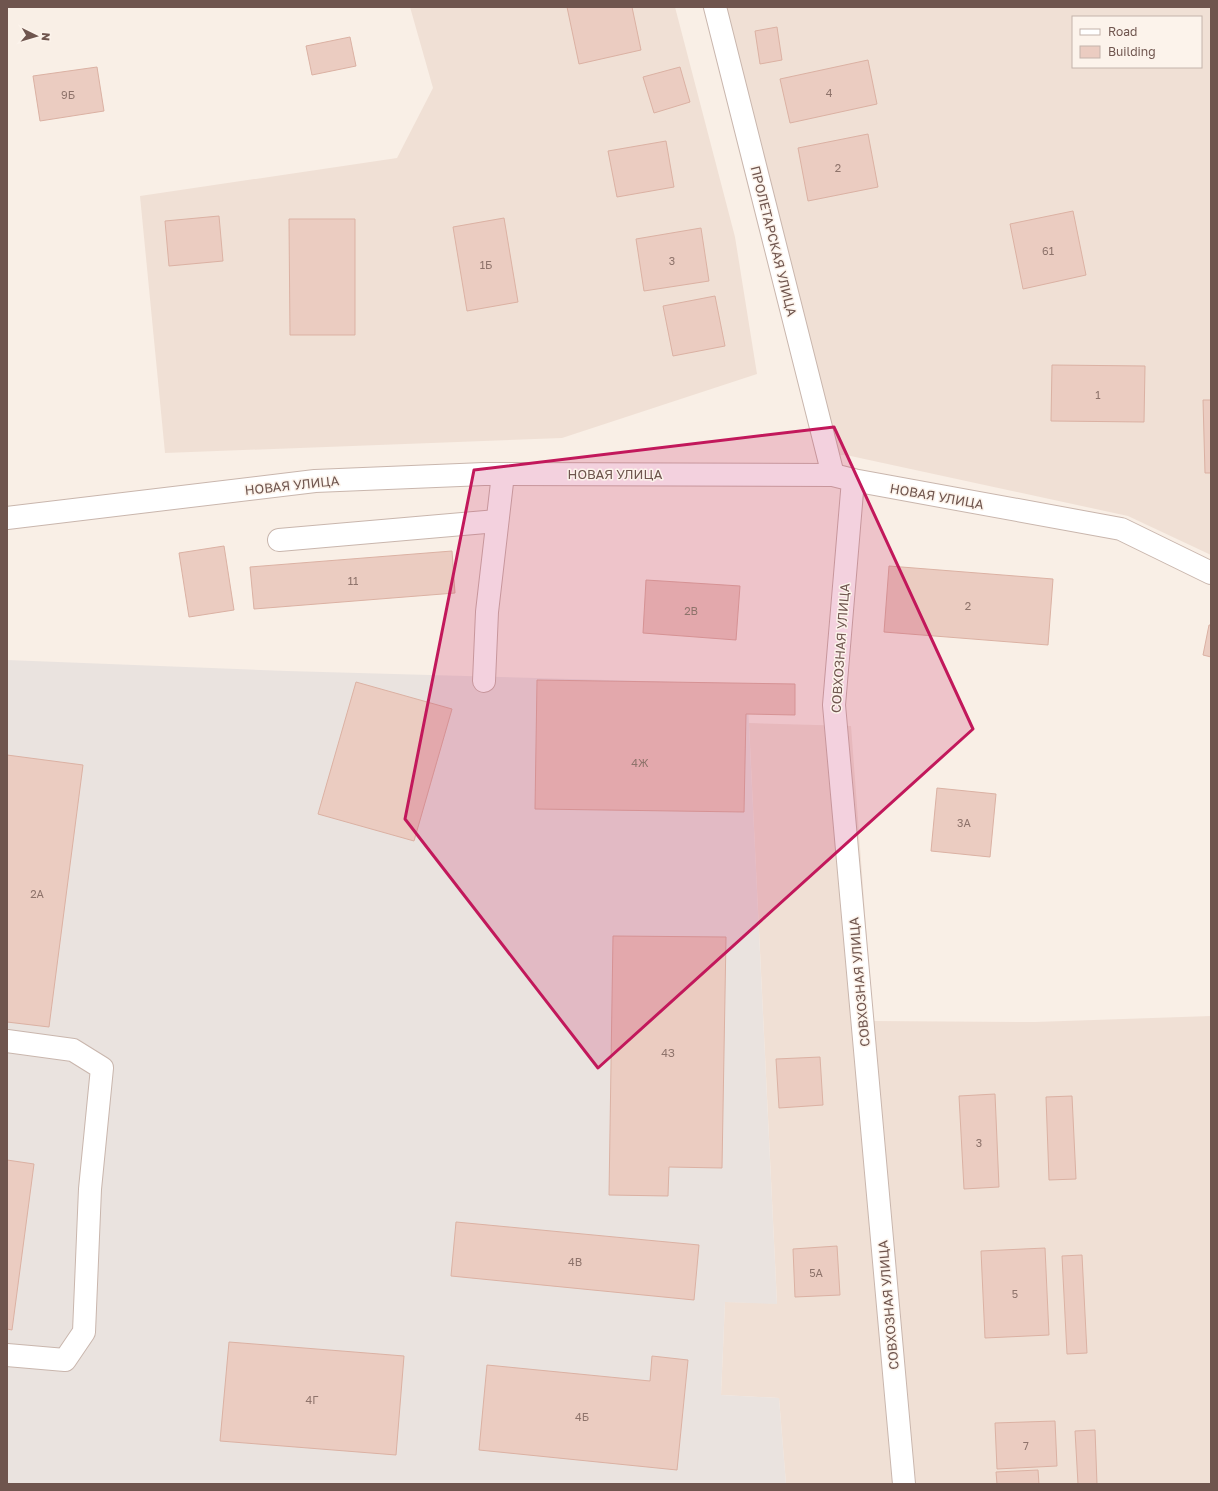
<svg xmlns="http://www.w3.org/2000/svg" width="1218" height="1491" font-family="'Golos Text',sans-serif">
	<rect width="100%" height="100%" fill="#f9efe6"/>
	<g fill="#f0e0d5" fill-rule="evenodd">
		<path d="M410 7H675L735 237 757 374 562 438 165 453 140 196 397 158 433 88Z"/>
		<path d="M721 7H1211V555L1128 516 846 455H834ZM1073 17H1201V67H1073Z"/>
		<path d="M749 723 851 726 873 1021 1035 1022 1211 1016V1484H786L779 1398 721 1395 725 1302 777 1303Z"/>
	</g>
	<path fill="#eae3df" d="M7 660 287 671 747 684 777 1304 725 1302 721 1395 779 1398 786 1484H7Z"/>
	<g fill="#ebccc1" stroke="#dbb1a3">
		<path d="M567 7H632L641 50 579 64Z"/>
		<path d="M777 27 782 60 760 64 755 31Z"/>
		<path d="M350 37 356 66 312 75 306 46Z"/>
		<path d="M868 60 877 104 790 123 780 79Z"/>
		<path d="M97 67 104 111 40 121 33 76Z"/>
		<path d="M680 67 690 102 654 113 643 77Z"/>
		<path d="M868 134 878 187 808 201 798 148Z"/>
		<path d="M666 141 674 187 617 197 608 151Z"/>
		<path d="M1073 211 1086 275 1023 289 1010 224Z"/>
		<path d="M219 216 223 261 169 266 165 221Z"/>
		<path d="M504 218 518 302 467 311 453 227Z"/>
		<path d="M289 219H355V335H290Z"/>
		<path d="M701 228 709 281 644 291 636 239Z"/>
		<path d="M715 296 725 346 673 356 663 306Z"/>
		<path d="M1052 365 1145 366 1144 422 1051 421Z"/>
		<path d="M1203 400H1211V473H1205Z"/>
		<path d="M224 546 234 610 189 617 179 553Z"/>
		<path d="M452 551 455 593 254 609 250 567Z"/>
		<path d="M889 566 1053 579 1048 645 884 632Z"/>
		<path d="M646 580 740 586 736 640 643 633Z"/>
		<path d="M1209 625H1211V657L1203 655Z"/>
		<path d="M537 680 795 684V715L746 714 744 812 535 809Z"/>
		<path d="M356 682 452 709 414 841 318 814Z"/>
		<path d="M7 755 83 765 49 1027 7 1022Z"/>
		<path d="M937 788 996 794 990 857 931 851Z"/>
		<path d="M613 936 726 937 722 1168 669 1167 668 1196 609 1195Z"/>
		<path d="M820 1057 823 1105 779 1108 776 1059Z"/>
		<path d="M995 1094 999 1187 964 1189 959 1096Z"/>
		<path d="M1072 1096 1076 1179 1049 1180 1046 1097Z"/>
		<path d="M7 1160 34 1164 12 1330 7 1329Z"/>
		<path d="M456 1222 699 1245 694 1300 451 1276Z"/>
		<path d="M837 1246 840 1295 795 1297 793 1249Z"/>
		<path d="M1045 1248 1049 1335 985 1338 981 1251Z"/>
		<path d="M1082 1255 1087 1353 1067 1354 1062 1256Z"/>
		<path d="M229 1342 404 1356 396 1455 220 1441Z"/>
		<path d="M652 1356 688 1360 677 1470 479 1450 487 1365 650 1381Z"/>
		<path d="M1055 1421 1057 1466 997 1469 995 1423Z"/>
		<path d="M1095 1430 1097 1484H1078L1075 1431Z"/>
		<path d="M1038 1470 1039 1484H997L996 1472Z"/>
	</g>
	<g fill="none" stroke-linecap="round" stroke-linejoin="round">
		<g stroke="#c9b6ad" stroke-width="24">
			<g id="minor">
				<path d="M715 7 833 475"/>
				<path d="M853 480 834 705 904 1484"/>
				<path d="M7 518 315 481 484 474 833 475 853 480 1121 529 1211 573"/>
				<path d="M279 540 497 521"/>
				<path d="M484 681 487 612 503 474"/>
				<path d="M7 1041 73 1050 102 1068 90 1189 84 1332 65 1360 7 1355"/>
			</g>
		</g>
		<use href="#minor" stroke="#fff" stroke-width="22"/>
	</g>
	<path fill="#c2185b" fill-opacity="0.2" stroke="#c2185b" stroke-width="3" stroke-linejoin="round" d="M834 427 973 729 598 1068 405 819 474 470Z"/>
	<g text-anchor="middle" dominant-baseline="central" stroke-width="3" stroke-linejoin="round" paint-order="stroke">
		<g font-size="11" fill="#8e736b">
			<text x="829" y="92">4</text>
			<text x="68" y="94">9Б</text>
			<text x="838" y="167">2</text>
			<text x="1048" y="250">61</text>
			<text x="672" y="260">3</text>
			<text x="486" y="264">1Б</text>
			<text x="1098" y="394">1</text>
			<text x="353" y="580">11</text>
			<text x="968" y="605">2</text>
			<text x="691" y="610">2В</text>
			<text x="640" y="762">4Ж</text>
			<text x="964" y="822">3А</text>
			<text x="37" y="893">2А</text>
			<text x="668" y="1052">4З</text>
			<text x="979" y="1142">3</text>
			<text x="575" y="1261">4В</text>
			<text x="816" y="1272">5А</text>
			<text x="1015" y="1293">5</text>
			<text x="312" y="1399">4Г</text>
			<text x="582" y="1416">4Б</text>
			<text x="1026" y="1445">7</text>
		</g>
		<g font-size="13" fill="#6f554e" stroke="#fcf3eb">
			<text transform="translate(774 241) rotate(76)">ПРОЛЕТАРСКАЯ УЛИЦА</text>
			<text x="615" y="474">НОВАЯ УЛИЦА</text>
			<text transform="translate(292 485) rotate(-6)">НОВАЯ УЛИЦА</text>
			<text transform="translate(937 496) rotate(10)">НОВАЯ УЛИЦА</text>
			<text transform="translate(840 648) rotate(-86)">СОВХОЗНАЯ УЛИЦА</text>
			<text transform="translate(859 982) rotate(-95)">СОВХОЗНАЯ УЛИЦА</text>
			<text transform="translate(888 1305) rotate(-95)">СОВХОЗНАЯ УЛИЦА</text>
		</g>
	</g>
	<rect width="1218" height="1491" fill="none" stroke="#6f554e" stroke-width="16"/>
	<rect x="1072" y="16" width="130" height="52" fill="#fcf3eb" stroke="#c4b4ac"/>
	<rect x="1080" y="29" width="20" height="6" fill="#ffffff" stroke="#c4b4ac"/>
	<text x="1108" y="36" font-size="12" fill="#6f554e">Road</text>
	<rect x="1080" y="46" width="20" height="12" fill="#ebccc1" stroke="#c4b4ac"/>
	<text x="1108" y="56" font-size="12" fill="#6f554e">Building</text>
	<g transform="translate(36 36) rotate(95)" stroke="#fcf3eb" stroke-width="3" paint-order="stroke">
	<path d="M0-3L7 15L0 10L-7 15Z" fill="#6f554e"/>
	<text y="-6" font-size="11" font-weight="bold" text-anchor="middle" fill="#6f554e">N</text>
	</g>
</svg>
